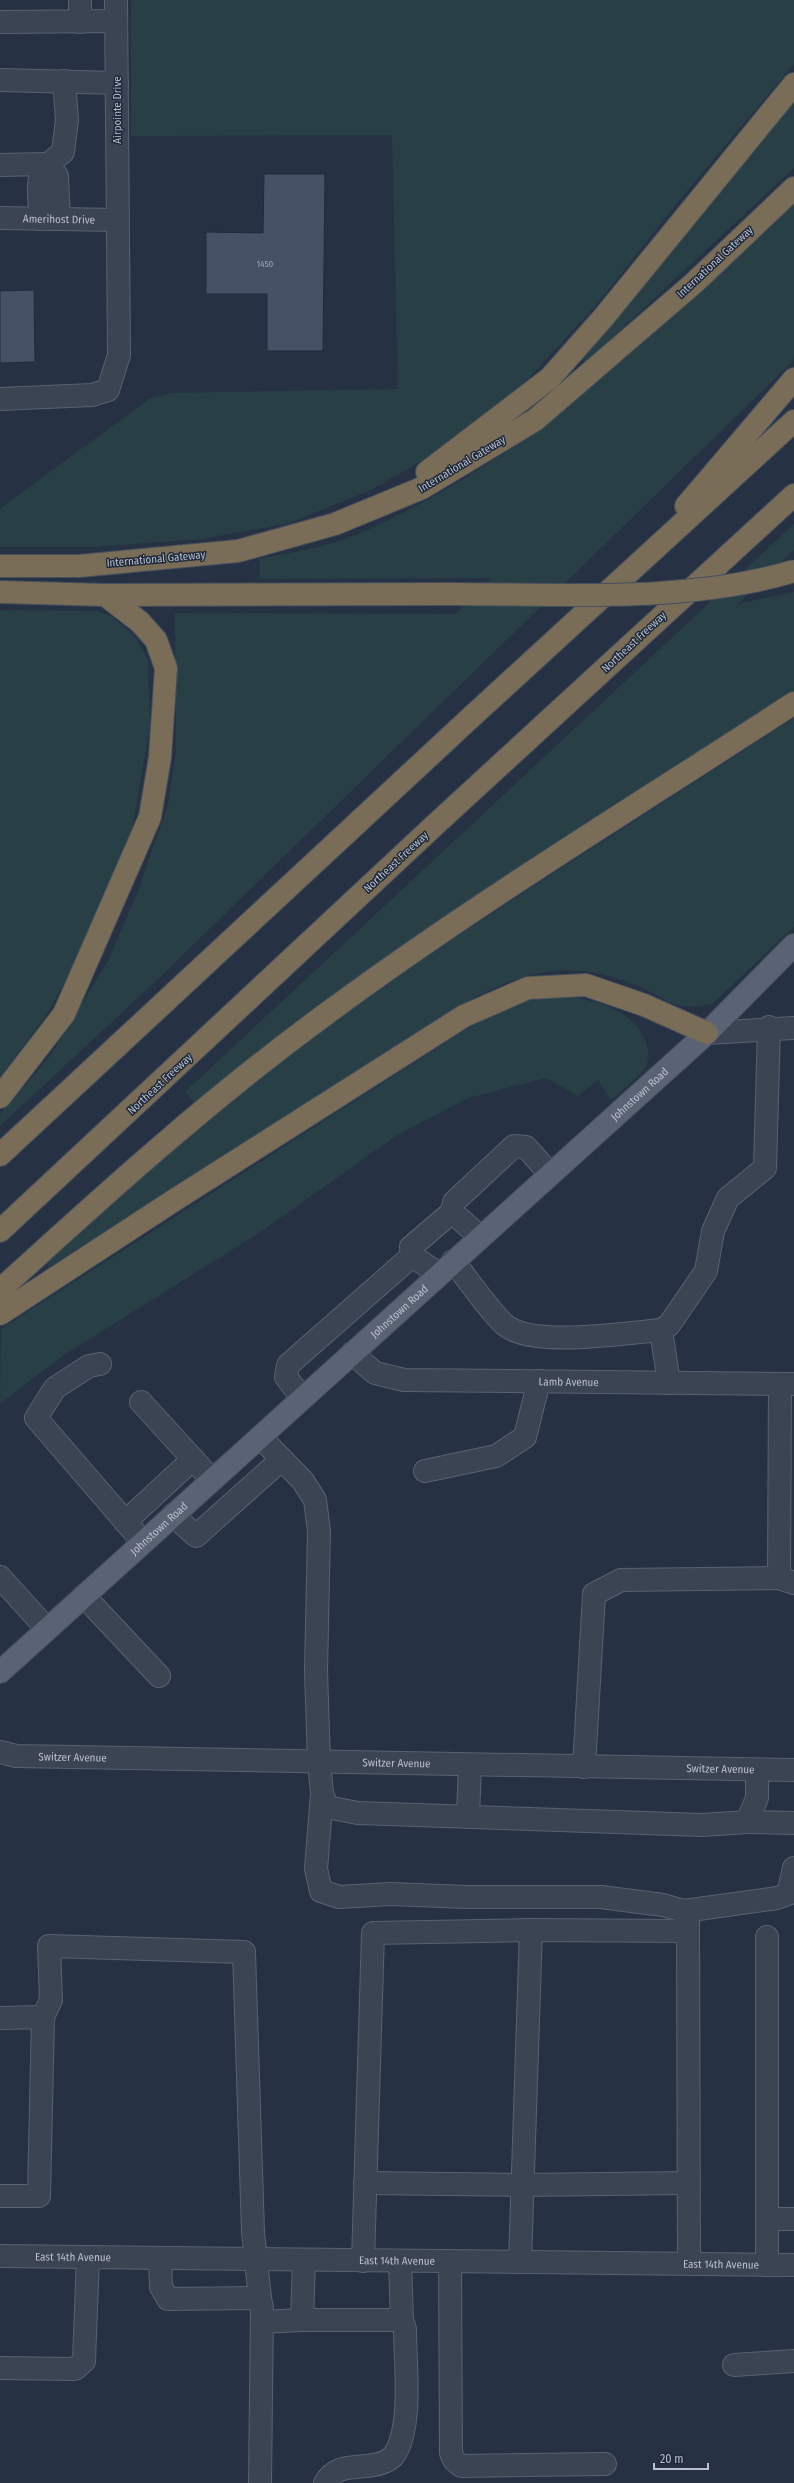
<svg xmlns="http://www.w3.org/2000/svg" width="794" height="2483" font-family="'Fira Sans Condensed',sans-serif">
	<rect width="100%" height="100%" fill="#263244"/>
	<g fill="#284045">
		<path d="M131 0H794V64L681 198 597 304 526 381 456 441 371 490 289 523 202 539 93 547H0V509L149 399 172 393 398 389 392 135 131 136Z"/>
		<path d="M794 99V168L585 363 581 358Z"/>
		<path d="M794 199V359L791 363 160 977 0 1126V1114L51 1055 109 959 138 891 168 805 176 752 175 613 456 614 492 578 260 579 259 559C284 554 311 550 336 542 373 530 409 510 443 491 576 415 684 305 794 199Z"/>
		<path d="M794 524V550L738 604 794 592V693L195 1103 185 1092Z"/>
		<path d="M0 610 96 611 110 615 136 638 148 661 150 726 133 824 115 884 71 971 47 1014 0 1077Z"/>
		<path d="M794 718V927L712 1004C675 1013 667 998 636 985 571 959 527 969 468 1001L49 1267 45 1261 133 1181 294 1051 434 951Z"/>
		<path d="M557 996C590 999 630 1005 645 1040 648 1048 650 1057 646 1066 641 1076 620 1092 611 1100L598 1080 578 1096 546 1078 468 1098 397 1135 262 1231 61 1357 0 1404 1 1329 459 1034 507 1006 534 998Z"/>
	</g>
	<g fill="#455266" stroke="#212b3b">
		<path d="M264 174H325L323 351H267V294H206V232L263 233Z"/>
		<path d="M34 290 35 362 0 363V291Z"/>
	</g>
	<g fill="none" stroke-linecap="round" stroke-linejoin="round">
		<g stroke="#596271" stroke-width="24">
			<g id="minor">
				<path d="M0 22 116 21"/>
				<path d="M80 22V0"/>
				<path d="M0 80 117 83"/>
				<path d="M47 164 57 176 59 219"/>
				<path d="M0 165 47 164"/>
				<path id="s1" d="M0 218 118 220"/>
				<path d="M40 219C40 183 31 176 63 152L67 120 64 81"/>
				<path d="M0 399 92 395 108 390 119 355 116 0"/>
				<path d="M707 1033 794 1028"/>
				<path d="M480 1237 452 1212 454 1202 514 1146 526 1147 550 1174"/>
				<path d="M453 1261C468 1279 489 1311 505 1325 533 1348 625 1333 661 1330L669 1383"/>
				<path d="M439 1274 412 1256 411 1247 452 1212"/>
				<path d="M661 1330 669 1325 706 1271 713 1231 728 1198 765 1168 769 1027"/>
				<path id="s2" d="M352 1353 375 1373 404 1380 794 1384"/>
				<path d="M100 1364 89 1366 55 1388 36 1418 143 1542"/>
				<path d="M302 1398 286 1377 288 1365 412 1256"/>
				<path d="M141 1402 212 1480"/>
				<path d="M260 1437 303 1481 315 1500 319 1531 316 1671 319 1762 322 1793 327 1807 358 1813 702 1825 747 1822 757 1798V1770"/>
				<path d="M425 1471 496 1456 525 1437 539 1381"/>
				<path d="M173 1515 196 1536 282 1459"/>
				<path d="M125 1522 193 1459"/>
				<path d="M0 1577 47 1629"/>
				<path d="M779 1578 780 1384"/>
				<path d="M84 1596 159 1676"/>
				<path id="s3" d="M0 1752 16 1756 794 1770"/>
				<path d="M584 1767 594 1594 621 1580 779 1578 794 1583"/>
				<path d="M322 1794 316 1869 321 1891 339 1897 391 1894 466 1897H601L663 1905 684 1911 688 1920V1931"/>
				<path d="M468 1817 470 1765"/>
				<path d="M747 1822 794 1823"/>
				<path d="M684 1911 777 1898 788 1894 794 1868"/>
				<path d="M43 2017 51 2000 49 1946 244 1952 253 2232 260 2298"/>
				<path d="M0 2018 43 2017 39 2196H0"/>
				<path d="M365 2183 522 2185 688 2183"/>
				<path d="M767 2219H794"/>
				<path id="s4" d="M0 2256 794 2265"/>
				<path d="M160 2259 161 2287 168 2299 260 2298 262 2308 260 2483"/>
				<path d="M304 2261 302 2320H402L405 2329C405 2362 413 2428 394 2455 388 2463 376 2465 367 2466 349 2468 335 2466 325 2483"/>
				<path d="M363 2261 373 1933 531 1930 688 1931 689 2264"/>
				<path d="M400 2262 402 2320"/>
				<path d="M450 2262 451 2453 454 2460 461 2466 605 2464"/>
				<path d="M520 2262 531 1930"/>
				<path d="M767 2265V1937"/>
				<path d="M262 2322 302 2320"/>
				<path d="M734 2365 794 2361"/>
				<path d="M0 2368 75 2369 84 2361 88 2257"/>
			</g>
		</g>
		<g stroke="#444d5d" stroke-width="24">
			<g id="major">
				<path id="s5" d="M0 1672 707 1033 794 945"/>
			</g>
		</g>
		<g stroke="#454f5e" stroke-width="24">
			<g id="highway">
				<path d="M427 472 550 378 603 318 794 84"/>
				<path d="M686 506 794 379"/>
				<path d="M0 566H79L238 551 335 524 422 488 535 420 694 283 794 188"/>
				<path d="M0 592 105 595 452 594"/>
				<path d="M0 1097 64 1014 150 817 160 757 166 668 156 640 140 622 105 595"/>
				<path d="M0 1155 467 721 794 421"/>
				<path d="M0 1231 437 823 794 495"/>
				<path d="M0 1290C105 1194 211 1098 326 1014 476 903 638 805 794 703"/>
				<path d="M0 1314 173 1201 464 1016 528 988 586 985 644 1005 707 1033"/>
			</g>
		</g>
		<use href="#minor" stroke="#3b4453" stroke-width="22"/>
		<use href="#major" stroke="#596373" stroke-width="22"/>
		<use href="#highway" stroke="#796d57" stroke-width="22"/>
		<g stroke="#454f5e" stroke-width="24" stroke-linecap="butt">
			<path id="highway-bridge" d="M452 594C561 594 689 603 794 571"/>
		</g>
		<use href="#highway-bridge" stroke="#796d57" stroke-width="22"/>
	</g>
	<g text-anchor="middle" dominant-baseline="central" stroke-width="3" stroke-linejoin="round" paint-order="stroke">
		<g font-size="9" fill="#9ba4b3">
			<text x="265" y="264">1450</text>
		</g>
		<g font-size="11" fill="#b8bfcd" stroke="#1f2939">
			<text transform="translate(117 110) rotate(-90)">Airpointe Drive</text>
			<text stroke="none"><textPath href="#s1" startOffset="59">Amerihost Drive</textPath></text>
			<text transform="translate(715 262) rotate(-43)">International Gateway</text>
			<text transform="translate(462 464) rotate(-31)">International Gateway</text>
			<text transform="translate(156 559) rotate(-5)">International Gateway</text>
			<text transform="translate(634 642) rotate(-43)">Northeast Freeway</text>
			<text transform="translate(396 862) rotate(-43)">Northeast Freeway</text>
			<text transform="translate(160 1084) rotate(-43)">Northeast Freeway</text>
			<text stroke="none"><textPath href="#s5" startOffset="862">Johnstown Road</textPath></text>
			<text stroke="none"><textPath href="#s5" startOffset="538">Johnstown Road</textPath></text>
			<text stroke="none"><textPath href="#s2" startOffset="225">Lamb Avenue</textPath></text>
			<text stroke="none"><textPath href="#s5" startOffset="214">Johnstown Road</textPath></text>
			<text stroke="none"><textPath href="#s3" startOffset="73">Switzer Avenue</textPath></text>
			<text stroke="none"><textPath href="#s3" startOffset="397">Switzer Avenue</textPath></text>
			<text stroke="none"><textPath href="#s3" startOffset="721">Switzer Avenue</textPath></text>
			<text stroke="none"><textPath href="#s4" startOffset="73">East 14th Avenue</textPath></text>
			<text stroke="none"><textPath href="#s4" startOffset="397">East 14th Avenue</textPath></text>
			<text stroke="none"><textPath href="#s4" startOffset="721">East 14th Avenue</textPath></text>
		</g>
	</g>
	<path d="M654 2463v6h54v-6" fill="none" stroke="#b8bfcd" stroke-width="2"/>
	<text x="660" y="2463" font-size="12" fill="#b8bfcd" stroke="#1f2939" stroke-width="3" paint-order="stroke">20 m</text>
</svg>
